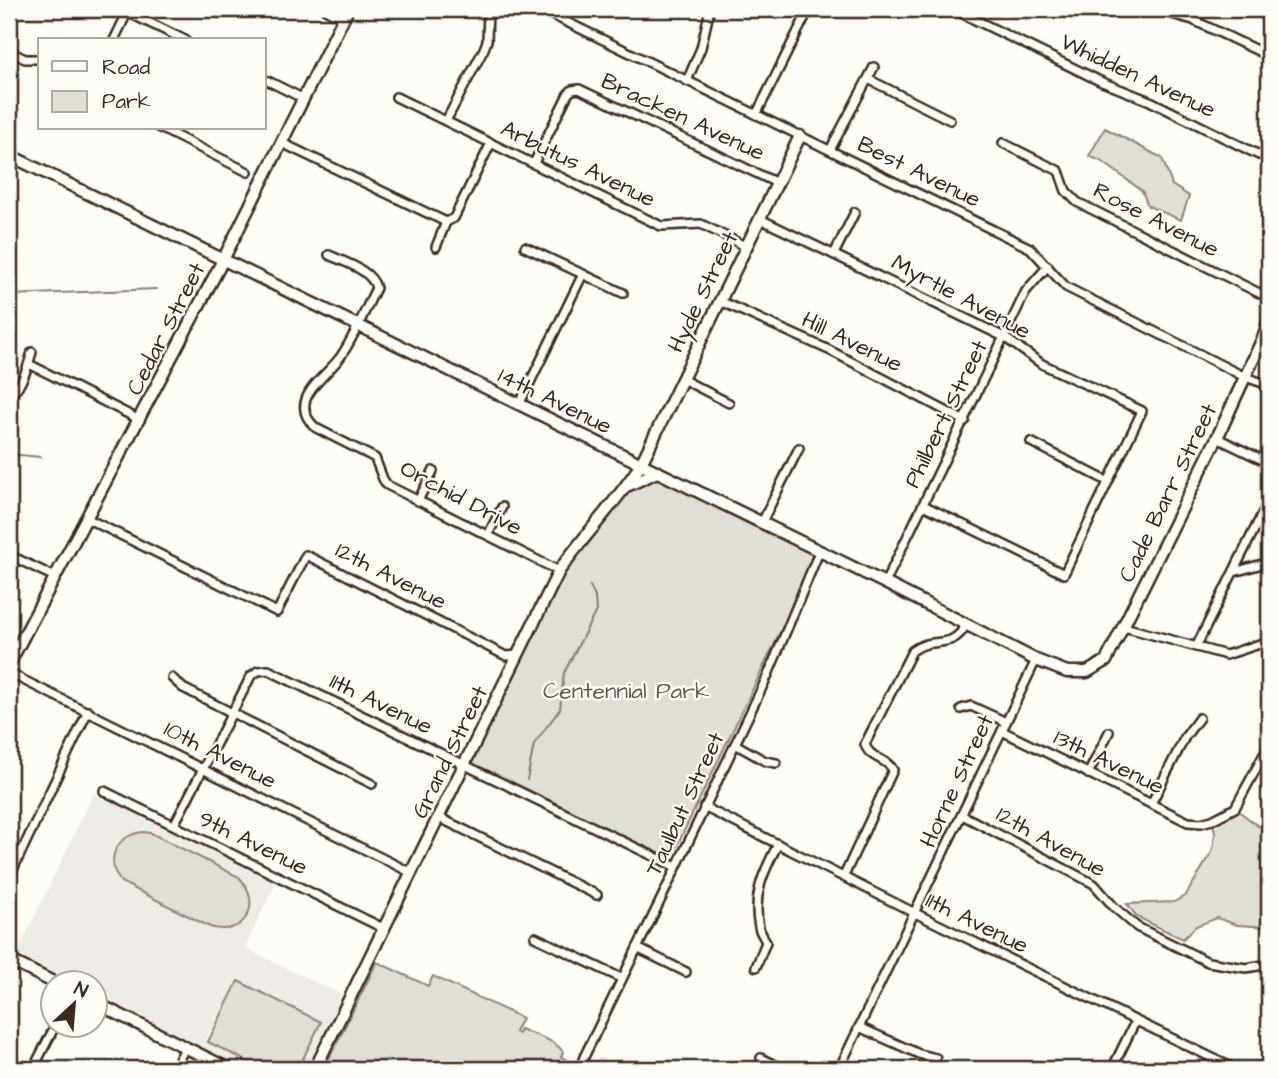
<svg xmlns="http://www.w3.org/2000/svg" width="1278" height="1078" font-family="'Architects Daughter',sans-serif">
	<rect width="100%" height="100%" fill="#fdfcf7"/>
	<filter id="ink" filterUnits="userSpaceOnUse"><feTurbulence type="fractalNoise" baseFrequency=".0143" numOctaves="2"/><feDisplacementMap in="SourceGraphic" scale="14" xChannelSelector="R" yChannelSelector="G"/><feConvolveMatrix kernelMatrix="1 2 1 2 8 2 1 2 1" color-interpolation-filters="sRGB"/></filter>
	<g filter="url(#ink)">
		<path fill="#efece7" d="M94 793 276 882 245 948 344 996 307 1069H243L95 995 94 984 72 983 16 955Z"/>
		<g fill="#e1ded7" stroke="#8e847a" stroke-width="2">
			<path d="M1105 128 1162 158 1172 185 1189 196 1181 220 1148 206 1142 191 1103 162 1089 156Z"/>
			<path d="M641 464 819 552 674 852 669 855 659 854 474 765 472 759 515 662 559 571Z"/>
			<path d="M1235 808 1258 826 1269 827V927L1237 925 1217 918 1196 926 1183 939 1137 917 1127 904 1174 902 1186 895 1213 850 1215 832 1212 820Z"/>
			<path d="M143 832 151 833 239 877C264 903 245 938 210 927L121 882C104 860 116 835 143 832Z"/>
			<path d="M377 962 428 986 433 976 522 1018 515 1032 518 1034 520 1029C535 1036 555 1039 563 1052L561 1057 571 1062 569 1069H324Z"/>
			<path d="M238 981 321 1022 298 1069H263L208 1042Z"/>
		</g>
		<g fill="none" stroke-linecap="round" stroke-linejoin="round">
			<g stroke="#887d74" stroke-width="2">
				<path d="M9 295 157 289"/>
				<path d="M9 454 41 457"/>
				<path d="M527 780 534 744 560 709 564 673 596 611 595 597 590 586"/>
			</g>
			<g stroke="#3b2a1e" stroke-width="12">
				<g id="street">
					<path d="M121 9 185 40"/>
					<path d="M325 9 343 18"/>
					<path d="M540 9 1030 248 1066 287 1245 377 1269 385"/>
					<path d="M953 9 1102 82 1150 101 1259 155 1269 149"/>
					<path d="M1154 9 1193 20 1269 56"/>
					<path d="M114 40 129 9"/>
					<path d="M9 51 25 59H38"/>
					<path d="M264 79 304 99"/>
					<path d="M868 79 950 120"/>
					<path d="M687 81 701 48 710 9"/>
					<path d="M396 97 661 226 701 224 747 247"/>
					<path d="M756 115 809 9"/>
					<path d="M446 121 484 49 487 41 488 9"/>
					<path d="M160 128 248 172"/>
					<path d="M282 143 446 222"/>
					<path d="M1003 143 1059 171 1066 191 1077 202 1269 298"/>
					<path d="M830 150 874 67"/>
					<path d="M534 163 568 94 572 90 579 89 777 183"/>
					<path d="M760 219 1004 337 1042 364 1142 411 1064 574 923 505"/>
					<path d="M436 247 446 222 454 218 491 143"/>
					<path d="M525 247 623 293"/>
					<path d="M834 254 855 212"/>
					<path d="M329 255C344 262 372 270 376 288 365 310 355 336 341 356 328 376 284 400 316 428L375 458 383 479 387 485 559 571"/>
					<path d="M720 301 829 350 965 421"/>
					<path d="M29 364 140 420"/>
					<path d="M682 379 729 403"/>
					<path d="M9 395C22 388 28 366 32 352"/>
					<path d="M519 405 583 274"/>
					<path d="M1217 438 1269 463"/>
					<path d="M1031 442 1107 481"/>
					<path d="M418 501 433 471"/>
					<path d="M86 518 277 612 306 555 506 656 518 655"/>
					<path d="M761 524 799 448"/>
					<path d="M488 535 502 507"/>
					<path d="M9 555 55 577"/>
					<path d="M1234 572 1269 562"/>
					<path d="M885 583 1026 291 1048 266"/>
					<path d="M1124 627 1226 655 1269 641"/>
					<path d="M1196 647 1269 500"/>
					<path d="M9 673 412 873"/>
					<path d="M172 678 183 688 372 784"/>
					<path d="M961 709 971 706 1006 722"/>
					<path d="M1002 731 1188 822 1201 823 1212 820 1235 808 1269 745"/>
					<path d="M735 744 765 761 776 763"/>
					<path d="M1088 774 1109 732"/>
					<path d="M104 791 385 929"/>
					<path d="M1151 804 1185 737 1199 718"/>
					<path d="M704 807 915 913 1235 1069"/>
					<path d="M962 815 1094 884 1114 907 1137 927 1208 962 1246 968 1269 964"/>
					<path d="M440 818 597 895"/>
					<path d="M174 825 251 676 258 671 268 670 676 867"/>
					<path d="M844 876 893 770C887 758 869 759 865 744L912 651C932 635 951 652 966 625"/>
					<path d="M9 878 88 711"/>
					<path d="M535 937 621 978"/>
					<path d="M637 948 686 972"/>
					<path d="M756 967 766 942C764 937 760 933 759 927 752 895 764 871 778 844"/>
					<path d="M859 1027 919 1054 936 1058"/>
					<path d="M761 1058 783 1069"/>
					<path d="M33 1069 55 1026"/>
					<path d="M174 1069 185 1048"/>
					<path d="M580 1069 584 1057 665 891 768 675 819 552"/>
					<path d="M839 1069 1036 660"/>
					<path d="M1112 1069 1135 1022"/>
				</g>
			</g>
			<g stroke="#3b2a1e" stroke-width="15">
				<g id="secondary">
					<path d="M9 155 885 583 1036 660 1067 672H1087L1106 661 1217 438 1263 338 1269 320"/>
					<path d="M629 485 657 472"/>
					<path d="M9 664 223 260 348 9"/>
					<path d="M9 960 57 984"/>
					<path d="M94 1002 229 1069"/>
					<path d="M315 1069 559 571C585 534 617 502 641 464L800 136"/>
				</g>
			</g>
			<use href="#street" stroke="#fdfcf7" stroke-width="7"/>
			<use href="#secondary" stroke="#fdfcf7" stroke-width="10"/>
		</g>
	</g>
	<g text-anchor="middle" dominant-baseline="central" stroke-width="5" stroke-linejoin="round" paint-order="stroke">
		<g font-size="23" fill="#3b2a1e" stroke="#fdfcf7">
			<text transform="translate(1138 76) rotate(25)">Whidden Avenue</text>
			<text transform="translate(683 117) rotate(25)">Bracken Avenue</text>
			<text transform="translate(578 164) rotate(26)">Arbutus Avenue</text>
			<text transform="translate(919 172) rotate(26)">Best Avenue</text>
			<text transform="translate(1156 220) rotate(27)">Rose Avenue</text>
			<text transform="translate(703 292) rotate(-64)">Hyde Street</text>
			<text transform="translate(961 297) rotate(28)">Myrtle Avenue</text>
			<text transform="translate(166 329) rotate(-63)">Cedar Street</text>
			<text transform="translate(852 342) rotate(26)">Hill Avenue</text>
			<text transform="translate(555 401) rotate(26)">14th Avenue</text>
			<text transform="translate(946 414) rotate(-64)">Philbert Street</text>
			<text transform="translate(1168 493) rotate(-64)">Cade Barr Street</text>
			<text transform="translate(461 498) rotate(28)">Orchid Drive</text>
			<text transform="translate(391 576) rotate(27)">12th Avenue</text>
			<text transform="translate(381 704) rotate(26)">11th Avenue</text>
			<text transform="translate(450 752) rotate(-64)">Grand Street</text>
			<text transform="translate(220 755) rotate(27)">10th Avenue</text>
			<text transform="translate(1109 762) rotate(26)">13th Avenue</text>
			<text transform="translate(957 781) rotate(-65)">Horne Street</text>
			<text transform="translate(685 804) rotate(-65)">Taulbut Street</text>
			<text transform="translate(1051 842) rotate(29)">12th Avenue</text>
			<text transform="translate(253 843) rotate(26)">9th Avenue</text>
			<text transform="translate(977 923) rotate(26)">11th Avenue</text>
		</g>
		<g font-size="23" fill="#64574c" stroke="#fdfcf7">
			<text x="626" y="691">Centennial Park</text>
		</g>
	</g>
	<rect width="1278" height="1078" fill="none" stroke="#fdfcf7" stroke-width="35"/>
	<rect x="18" y="18" width="1243" height="1043" fill="none" stroke="#3b2a1e" stroke-width="2.5" filter="url(#ink)"/>
	<rect x="38" y="38" width="228" height="91" fill="#fdfcf7" stroke="#afa8a0" stroke-width="2"/>
	<rect x="52" y="61" width="35" height="10" fill="#fdfcf7" stroke="#afa8a0" stroke-width="2"/>
	<text x="102" y="74" font-size="21" fill="#3b2a1e">Road</text>
	<rect x="52" y="91" width="35" height="21" fill="#e1ded7" stroke="#afa8a0" stroke-width="2"/>
	<text x="102" y="108" font-size="21" fill="#3b2a1e">Park</text>
	<g transform="translate(74 1004) rotate(26)"><circle r="33" fill="#fdfcf7" stroke="#afa8a0" stroke-width="2"/>
	<path d="M0-5L12 26L0 18L-12 26Z" fill="#3b2a1e"/>
	<text y="-10" font-size="19" font-weight="bold" text-anchor="middle" fill="#3b2a1e">N</text>
	</g>
</svg>
